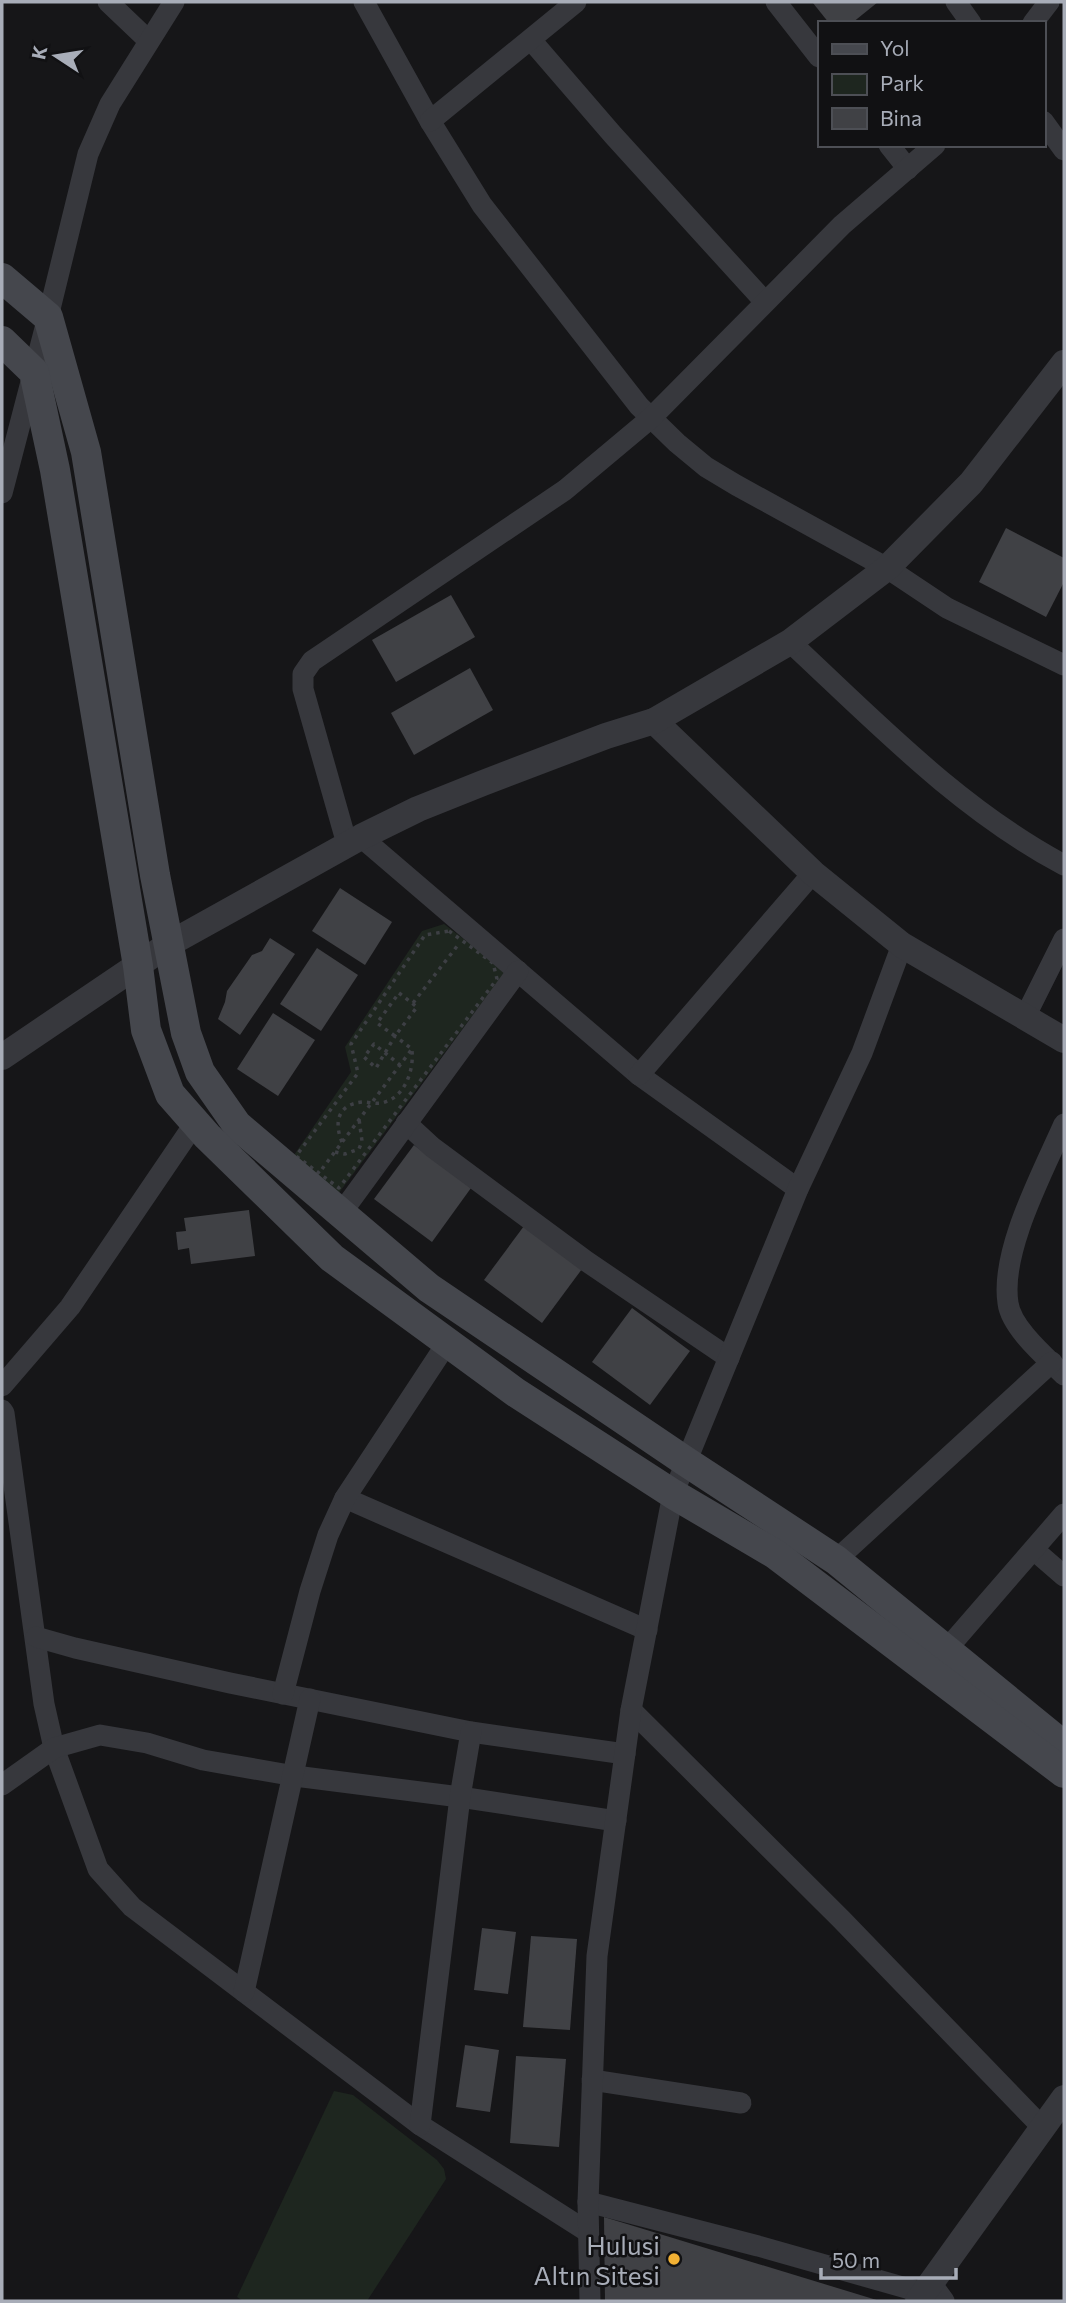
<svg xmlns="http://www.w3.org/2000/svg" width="1066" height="2303" font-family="Commissioner,sans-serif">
	<rect width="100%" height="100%" fill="#161618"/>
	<g fill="#1e261f">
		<path d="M444 924 506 971 338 1194 292 1158 351 1072 345 1047 422 931Z"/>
		<path d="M334 2091 353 2095 437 2160 444 2169 446 2179 367 2301H243L237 2297Z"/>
	</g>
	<g fill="#404145">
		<path d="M814 2H878L852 23H829L813 3Z"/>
		<path d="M1006 528 1064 558V582L1046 617 979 582Z"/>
		<path d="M451 595 475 637 396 682 372 640Z"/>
		<path d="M470 668 493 710 414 755 391 713Z"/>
		<path d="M340 888 392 922 365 965 312 931Z"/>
		<path d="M270 938 295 954 240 1035 218 1019 225 1002 227 991 252 955 262 951Z"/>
		<path d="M317 948 358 975 321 1031 280 1004Z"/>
		<path d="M273 1013 315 1040 278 1096 237 1069Z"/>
		<path d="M414 1145 471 1188 432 1242 374 1199Z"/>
		<path d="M249 1210 255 1256 191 1264 189 1248 178 1250 176 1232 186 1231 184 1218Z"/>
		<path d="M524 1226 582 1269 542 1323 484 1280Z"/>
		<path d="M632 1308 690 1351 650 1405 592 1362Z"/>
		<path d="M482 1928 516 1932 508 1994 474 1990Z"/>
		<path d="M531 1936 577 1939 570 2030 523 2027Z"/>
		<path d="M465 2045 499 2050 490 2112 456 2107Z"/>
		<path d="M516 2056 566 2059 559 2147 510 2143Z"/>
		<path d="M604 2217 880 2301H605Z"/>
	</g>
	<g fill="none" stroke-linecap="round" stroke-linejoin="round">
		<g stroke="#3d3f44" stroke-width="3.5" stroke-dasharray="3.5 5" stroke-linecap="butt">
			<path d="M449 931 493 963 497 979 339 1188 296 1156 358 1073 351 1044 425 935Z"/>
			<path d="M399 993 417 1007 395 1036 377 1023Z"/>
			<path d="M413 1003 458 945"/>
			<path d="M342 1142C334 1123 337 1104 363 1102 370 1102 378 1105 385 1102 405 1096 414 1070 412 1051"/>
			<path d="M335 1152 345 1154 359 1149 362 1141 359 1119"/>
			<path d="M322 1169C352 1129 382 1089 412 1049L395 1036 376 1068 364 1057 374 1044 400 1065"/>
		</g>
		<g stroke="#37383d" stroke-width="21">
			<path d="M108 2 149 41"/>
			<path d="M364 2 430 121 482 205 639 406 677 443 706 467 736 485 887 568 947 608 1064 665"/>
			<path d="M776 2 819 57"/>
			<path d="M956 2 971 23"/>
			<path d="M1033 23 1049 2"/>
			<path d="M531 40 613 135 765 302"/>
			<path d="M430 121 576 2"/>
			<path d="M1043 121 1064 150"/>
			<path d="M889 145 908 169"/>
			<path d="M2 493 48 317 88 154 110 104 174 2"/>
			<path d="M790 642C876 722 959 809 1064 865"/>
			<path d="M361 837 639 1075 798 1189"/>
			<path d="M347 844 303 689V674L312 661 565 490 651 418 842 225 935 145"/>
			<path d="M1025 1017 1064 939"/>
			<path d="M639 1075 813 873"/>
			<path d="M406 1123 432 1147 586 1261 729 1358"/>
			<path d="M1064 1124C1043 1172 1000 1251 1008 1303 1011 1328 1047 1358 1064 1375"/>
			<path d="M342 1212 518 971"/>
			<path d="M2 1386 70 1307 195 1123"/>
			<path d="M2 1410 4 1413 44 1704 54 1748 98 1869 132 1907 420 2125 588 2232"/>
			<path d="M345 1498 647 1630"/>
			<path d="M1034 1550 1064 1576"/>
			<path d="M836 1560 1052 1362"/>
			<path d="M36 1637 75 1648 230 1683 471 1732 625 1754"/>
			<path d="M946 1650 1064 1514"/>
			<path d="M283 1694 310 1591 328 1535 345 1498 447 1343"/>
			<path d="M631 1710 841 1919 1043 2128"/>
			<path d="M2 1785 54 1748 100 1735 147 1743 203 1760 295 1776 460 1797 616 1821"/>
			<path d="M244 1992 310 1699"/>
			<path d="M592 2080 741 2103"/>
			<path d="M420 2125 460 1797 471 1732"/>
			<path d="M588 2202 758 2246 924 2293"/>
			<path d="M931 2283 944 2301"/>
			<path d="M590 2301 588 2202 597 1956 631 1710 673 1494 798 1189 862 1053 902 945"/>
		</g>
		<g stroke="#37383d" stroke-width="26">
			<path d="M654 721 813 873 902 945 1064 1040"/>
			<path d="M2 1057 169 944 361 837 418 809 483 783 606 736 654 721 790 642 887 568 971 483 1064 363"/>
			<path d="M918 2301 1064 2098"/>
		</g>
		<g stroke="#45474d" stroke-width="30">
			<path d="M2 278 48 317 86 452 155 875 186 1033 200 1072 237 1125 429 1288 685 1461 836 1560 1064 1746"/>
			<path d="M2 341 34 372 55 470 138 966 146 1030 170 1094 207 1136 332 1258 515 1392 673 1494 775 1554 1064 1773"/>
		</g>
	</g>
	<circle fill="#f2b134" stroke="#111113" stroke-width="2.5" cx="674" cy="2259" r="7"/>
	<g text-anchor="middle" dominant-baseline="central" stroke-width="5" stroke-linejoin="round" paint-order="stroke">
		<g font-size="26" fill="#a8adb8" stroke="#111113" text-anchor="end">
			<text x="660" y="2244">Hulusi<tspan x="660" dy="30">Altın Sitesi</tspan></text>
		</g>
	</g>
	<rect width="1066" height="2303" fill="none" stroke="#a8adb8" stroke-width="7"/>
	<rect x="818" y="21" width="228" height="126" fill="#111113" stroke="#4d4f55" stroke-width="2"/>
	<rect x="832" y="44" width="35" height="10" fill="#45474d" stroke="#4d4f55" stroke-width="2"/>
	<text x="880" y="56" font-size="21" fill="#a8adb8">Yol</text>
	<rect x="832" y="74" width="35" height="21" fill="#1e261f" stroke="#4d4f55" stroke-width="2"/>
	<text x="880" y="91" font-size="21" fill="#a8adb8">Park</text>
	<rect x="832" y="108" width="35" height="21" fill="#404145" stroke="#4d4f55" stroke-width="2"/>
	<text x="880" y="126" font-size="21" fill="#a8adb8">Bina</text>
	<g transform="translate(56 56) rotate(282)" stroke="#111113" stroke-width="5" paint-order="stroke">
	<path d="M0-5L12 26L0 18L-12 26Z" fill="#a8adb8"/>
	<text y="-10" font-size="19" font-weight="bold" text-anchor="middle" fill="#a8adb8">K</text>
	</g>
	<path d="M821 2268v10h135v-10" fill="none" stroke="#a8adb8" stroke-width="3.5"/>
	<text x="832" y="2268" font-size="21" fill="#a8adb8" stroke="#111113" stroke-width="5" paint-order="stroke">50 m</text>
</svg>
